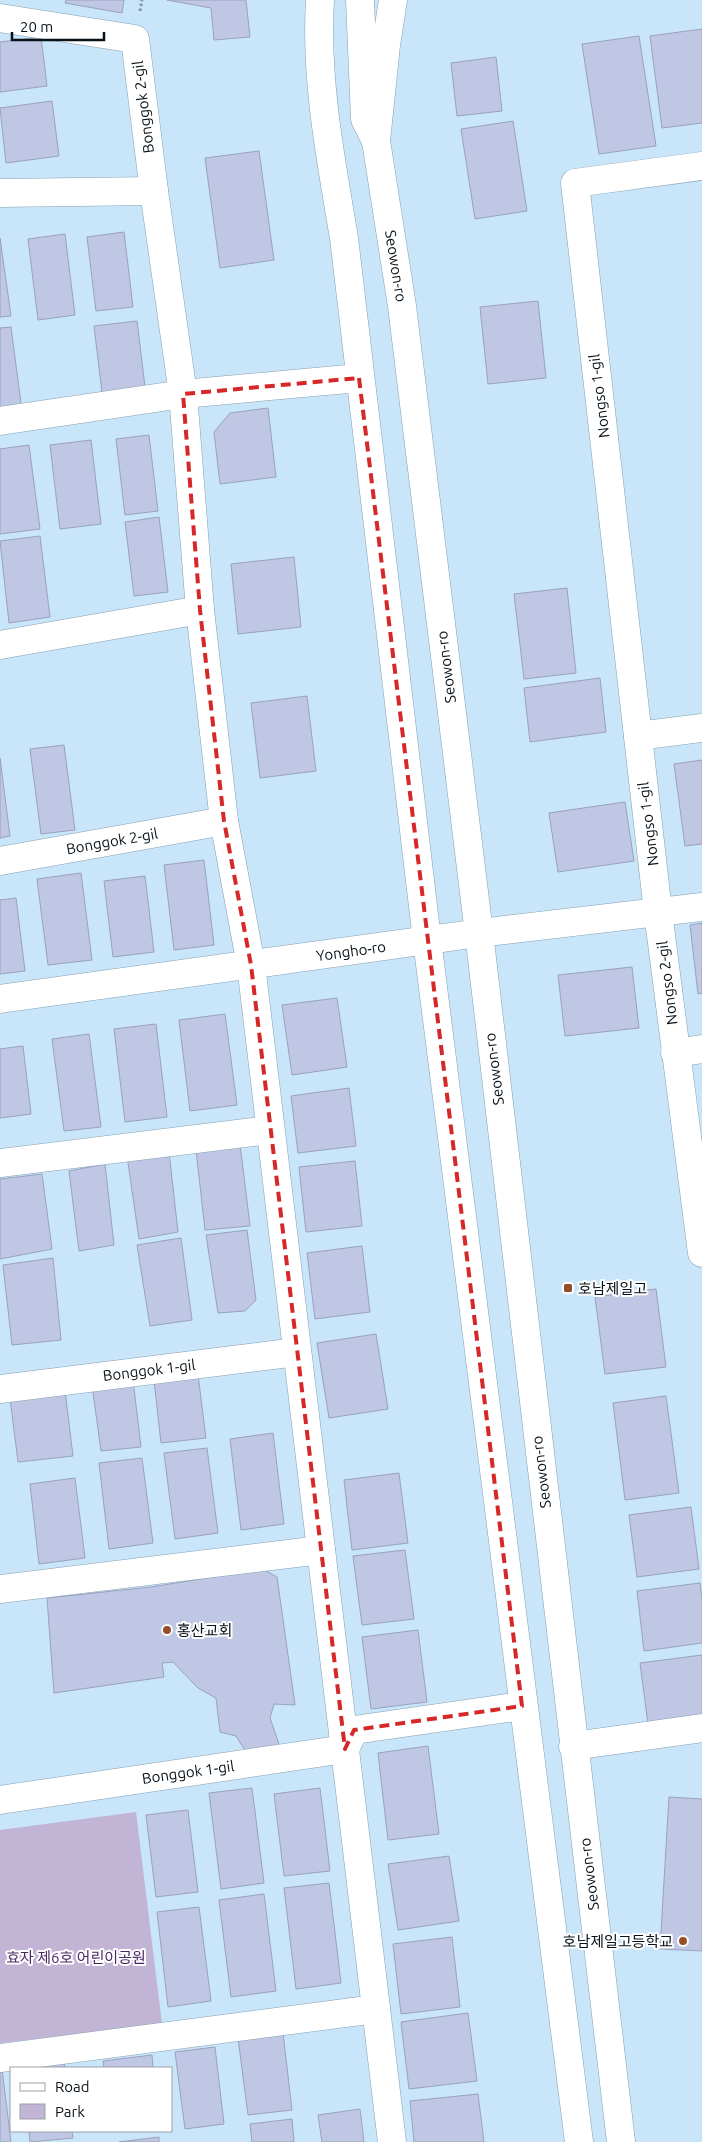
<svg xmlns="http://www.w3.org/2000/svg" width="702" height="2142" font-family="Ubuntu,'Noto Sans KR',sans-serif">
	<rect width="100%" height="100%" fill="#c8e5f9"/>
	<path fill="#c2b4d4" d="M136 1812 162 2024 0 2043V1830Z"/>
	<g fill="#bfc7e4" stroke="#99a1bd">
		<path d="M66 0H124L122 13 65 3Z"/>
		<path d="M167 0H246L250 37 214 40 211 8Z"/>
		<path d="M702 29V123L662 128 650 36Z"/>
		<path d="M639 36 656 146 599 154 582 44Z"/>
		<path d="M41 37 47 86 0 92V42Z"/>
		<path d="M496 57 502 111 457 116 451 63Z"/>
		<path d="M52 101 59 156 6 163 0 108Z"/>
		<path d="M513 121 527 211 475 219 461 129Z"/>
		<path d="M259 151 274 260 220 268 205 158Z"/>
		<path d="M124 232 133 307 96 311 87 237Z"/>
		<path d="M65 234 75 315 38 320 28 239Z"/>
		<path d="M0 238 11 316 0 317Z"/>
		<path d="M538 301 546 378 488 384 480 307Z"/>
		<path d="M137 321 146 395 103 401 94 326Z"/>
		<path d="M11 327 22 411 0 413V328Z"/>
		<path d="M268 408 276 477 220 484 214 432 230 413Z"/>
		<path d="M149 435 158 511 125 515 116 439Z"/>
		<path d="M91 440 101 524 60 529 50 445Z"/>
		<path d="M29 445 40 529 0 534V449Z"/>
		<path d="M159 517 168 592 134 596 125 522Z"/>
		<path d="M40 536 50 617 9 623 0 541Z"/>
		<path d="M294 557 301 627 238 634 231 564Z"/>
		<path d="M567 588 576 673 524 679 514 594Z"/>
		<path d="M600 678 606 732 530 742 524 688Z"/>
		<path d="M307 696 316 771 260 778 251 703Z"/>
		<path d="M64 745 75 830 41 834 30 749Z"/>
		<path d="M0 758 10 836 0 838Z"/>
		<path d="M702 760V844L685 846 674 764Z"/>
		<path d="M625 802 634 861 558 872 549 813Z"/>
		<path d="M204 860 214 945 174 950 164 865Z"/>
		<path d="M81 873 92 960 48 965 37 879Z"/>
		<path d="M145 876 154 952 113 957 104 881Z"/>
		<path d="M16 898 25 971 0 974V900Z"/>
		<path d="M702 923V993L698 994 690 925Z"/>
		<path d="M632 967 639 1028 565 1036 558 975Z"/>
		<path d="M337 998 347 1067 292 1075 282 1005Z"/>
		<path d="M225 1014 237 1105 190 1111 179 1020Z"/>
		<path d="M156 1024 167 1117 125 1122 114 1029Z"/>
		<path d="M89 1034 101 1127 64 1131 52 1039Z"/>
		<path d="M23 1046 31 1114 0 1118V1049Z"/>
		<path d="M349 1088 356 1146 298 1153 291 1096Z"/>
		<path d="M240 1144 250 1226 205 1230 196 1150Z"/>
		<path d="M169 1152 178 1232 139 1239 127 1156Z"/>
		<path d="M355 1161 362 1226 306 1232 299 1167Z"/>
		<path d="M105 1164 114 1245 79 1251 69 1171Z"/>
		<path d="M42 1174 52 1249 0 1259V1179Z"/>
		<path d="M247 1230 256 1300 245 1311 218 1313 206 1235Z"/>
		<path d="M181 1238 192 1320 150 1326 137 1245Z"/>
		<path d="M362 1246 370 1312 315 1319 307 1253Z"/>
		<path d="M53 1258 61 1340 12 1345 3 1265Z"/>
		<path d="M656 1289 666 1367 605 1374 595 1297Z"/>
		<path d="M376 1334 388 1409 329 1418 317 1343Z"/>
		<path d="M198 1375 206 1438 161 1443 154 1380Z"/>
		<path d="M133 1380 141 1447 101 1451 92 1385Z"/>
		<path d="M65 1391 73 1456 18 1462 10 1398Z"/>
		<path d="M666 1396 679 1493 625 1500 613 1403Z"/>
		<path d="M273 1433 284 1524 241 1530 230 1439Z"/>
		<path d="M207 1448 218 1533 175 1539 164 1453Z"/>
		<path d="M142 1458 153 1543 109 1549 99 1463Z"/>
		<path d="M399 1473 408 1543 352 1550 344 1480Z"/>
		<path d="M75 1478 85 1558 39 1564 30 1484Z"/>
		<path d="M691 1507 699 1569 637 1577 629 1515Z"/>
		<path d="M405 1550 414 1619 362 1625 353 1556Z"/>
		<path d="M263 1569 277 1577 295 1705 274 1704 270 1718 280 1747 246 1752 236 1736 220 1732 216 1698 198 1688 173 1662 162 1663 164 1677 54 1693 47 1598 151 1587Z"/>
		<path d="M700 1583 702 1599V1643L644 1651 637 1591Z"/>
		<path d="M418 1630 427 1702 371 1709 362 1637Z"/>
		<path d="M702 1655V1725L649 1732 640 1663Z"/>
		<path d="M428 1746 439 1834 388 1840 378 1753Z"/>
		<path d="M252 1788 264 1883 221 1889 209 1793Z"/>
		<path d="M320 1788 330 1871 284 1876 274 1794Z"/>
		<path d="M669 1797 702 1799V1951L660 1949Z"/>
		<path d="M188 1810 198 1892 156 1897 146 1815Z"/>
		<path d="M449 1856 459 1921 398 1930 388 1864Z"/>
		<path d="M329 1883 341 1983 296 1989 284 1888Z"/>
		<path d="M264 1894 276 1991 231 1997 219 1900Z"/>
		<path d="M199 1907 211 2001 168 2007 157 1912Z"/>
		<path d="M452 1937 460 2007 401 2014 393 1944Z"/>
		<path d="M468 2013 477 2081 409 2089 401 2022Z"/>
		<path d="M283 2033 292 2110 248 2115 238 2038Z"/>
		<path d="M215 2047 224 2124 185 2129 175 2052Z"/>
		<path d="M152 2055 153 2068H104L103 2061Z"/>
		<path d="M64 2062 65 2068H21Z"/>
		<path d="M0 2069H2L11 2142H0Z"/>
		<path d="M478 2094 484 2142H414L410 2101Z"/>
		<path d="M360 2109 364 2142H322L318 2115Z"/>
		<path d="M292 2119 294 2142H252L250 2124Z"/>
		<path d="M29 2131H72L73 2138 30 2142Z"/>
		<path d="M159 2137V2142H119Z"/>
	</g>
	<g fill="none" stroke-linecap="round" stroke-linejoin="round">
		<g stroke="#85a1b3" stroke-width="29">
			<g id="minor">
				<path d="M360 0 365 119 376 141"/>
				<path d="M0 18 135 39 154 191 183 394 200 610 224 821 251 965 392 2142"/>
				<path d="M702 166 575 183 658 912 702 1253"/>
				<path d="M0 193 154 191"/>
				<path d="M0 421 183 394 359 378"/>
				<path d="M0 645 200 610"/>
				<path d="M638 736 702 728"/>
				<path d="M0 861 224 821"/>
				<path d="M0 999 479 933 702 907"/>
				<path d="M675 1053 702 1049"/>
				<path d="M0 1163 270 1130"/>
				<path d="M0 1389 297 1352"/>
				<path d="M0 1589 321 1550"/>
				<path d="M573 1746 702 1728"/>
				<path d="M345 1749 354 1730 522 1706"/>
				<path d="M0 1800 345 1749"/>
				<path d="M0 2058 376 2009"/>
			</g>
		</g>
		<g stroke="#85a1b3" stroke-width="29">
			<g id="major">
				<path d="M320 0C315 80 331 160 344 238L427 940 579 2142"/>
				<path d="M393 0 386 45 376 141 402 306 479 933 621 2142"/>
			</g>
		</g>
		<path stroke="#7e94a3" stroke-width="3" stroke-dasharray="2.5 2.5" stroke-linecap="butt" d="M140 11 142 0"/>
		<use href="#minor" stroke="#fff" stroke-width="28"/>
		<use href="#major" stroke="#fff" stroke-width="28"/>
	</g>
	<path fill="none" stroke="#d62828" stroke-width="4" stroke-dasharray="10 6" stroke-linejoin="round" d="M359 378 522 1706 354 1730 345 1749 251 965 224 821 200 610 183 394Z"/>
	<g fill="#944e28" stroke="#fff" stroke-width="2">
		<rect x="563" y="1283" width="10" height="10" rx="2.5"/>
		<circle cx="167" cy="1630" r="5"/>
		<circle cx="683" cy="1941" r="5"/>
	</g>
	<g text-anchor="middle" dominant-baseline="central" stroke-width="4" stroke-linejoin="round" paint-order="stroke">
		<g font-size="15" fill="#081219" stroke="#fff">
			<text transform="translate(143 107) rotate(-97)">Bonggok 2-gil</text>
			<text transform="translate(396 266) rotate(81)">Seowon-ro</text>
			<text transform="translate(599 396) rotate(-97)">Nongso 1-gil</text>
			<text transform="translate(446 667) rotate(-97)">Seowon-ro</text>
			<text transform="translate(648 824) rotate(-97)">Nongso 1-gil</text>
			<text transform="translate(112 841) rotate(-10)">Bonggok 2-gil</text>
			<text transform="translate(351 951) rotate(-8)">Yongho-ro</text>
			<text transform="translate(667 983) rotate(-97)">Nongso 2-gil</text>
			<text transform="translate(494 1069) rotate(-97)">Seowon-ro</text>
			<text transform="translate(149 1370) rotate(-7)">Bonggok 1-gil</text>
			<text transform="translate(541 1472) rotate(-97)">Seowon-ro</text>
			<text transform="translate(188 1772) rotate(-8)">Bonggok 1-gil</text>
			<text transform="translate(589 1874) rotate(-97)">Seowon-ro</text>
		</g>
		<g font-size="15" fill="#081219" stroke="#fff" text-anchor="start">
			<text x="578" y="1288">호남제일고</text>
			<text x="177" y="1630">홍산교회</text>
			<text x="673" y="1941" text-anchor="end">호남제일고등학교</text>
		</g>
		<g font-size="15" fill="#492a66" stroke="#fff">
			<text x="76" y="1957">효자 제6호 어린이공원</text>
		</g>
	</g>
	<rect x="10" y="2067" width="162" height="65" fill="#ffffff" stroke="#9ca0a3"/>
	<rect x="20" y="2083" width="25" height="8" fill="#ffffff" stroke="#9ca0a3"/>
	<text x="55" y="2092" font-size="15" fill="#081219">Road</text>
	<rect x="20" y="2104" width="25" height="15" fill="#c2b4d4" stroke="#9ca0a3"/>
	<text x="55" y="2117" font-size="15" fill="#081219">Park</text>
	<path d="M12 32v8h92v-8" fill="none" stroke="#081219" stroke-width="2.5"/>
	<text x="20" y="32" font-size="15" fill="#081219" stroke="#ffffff" stroke-width="4" paint-order="stroke">20 m</text>
</svg>
